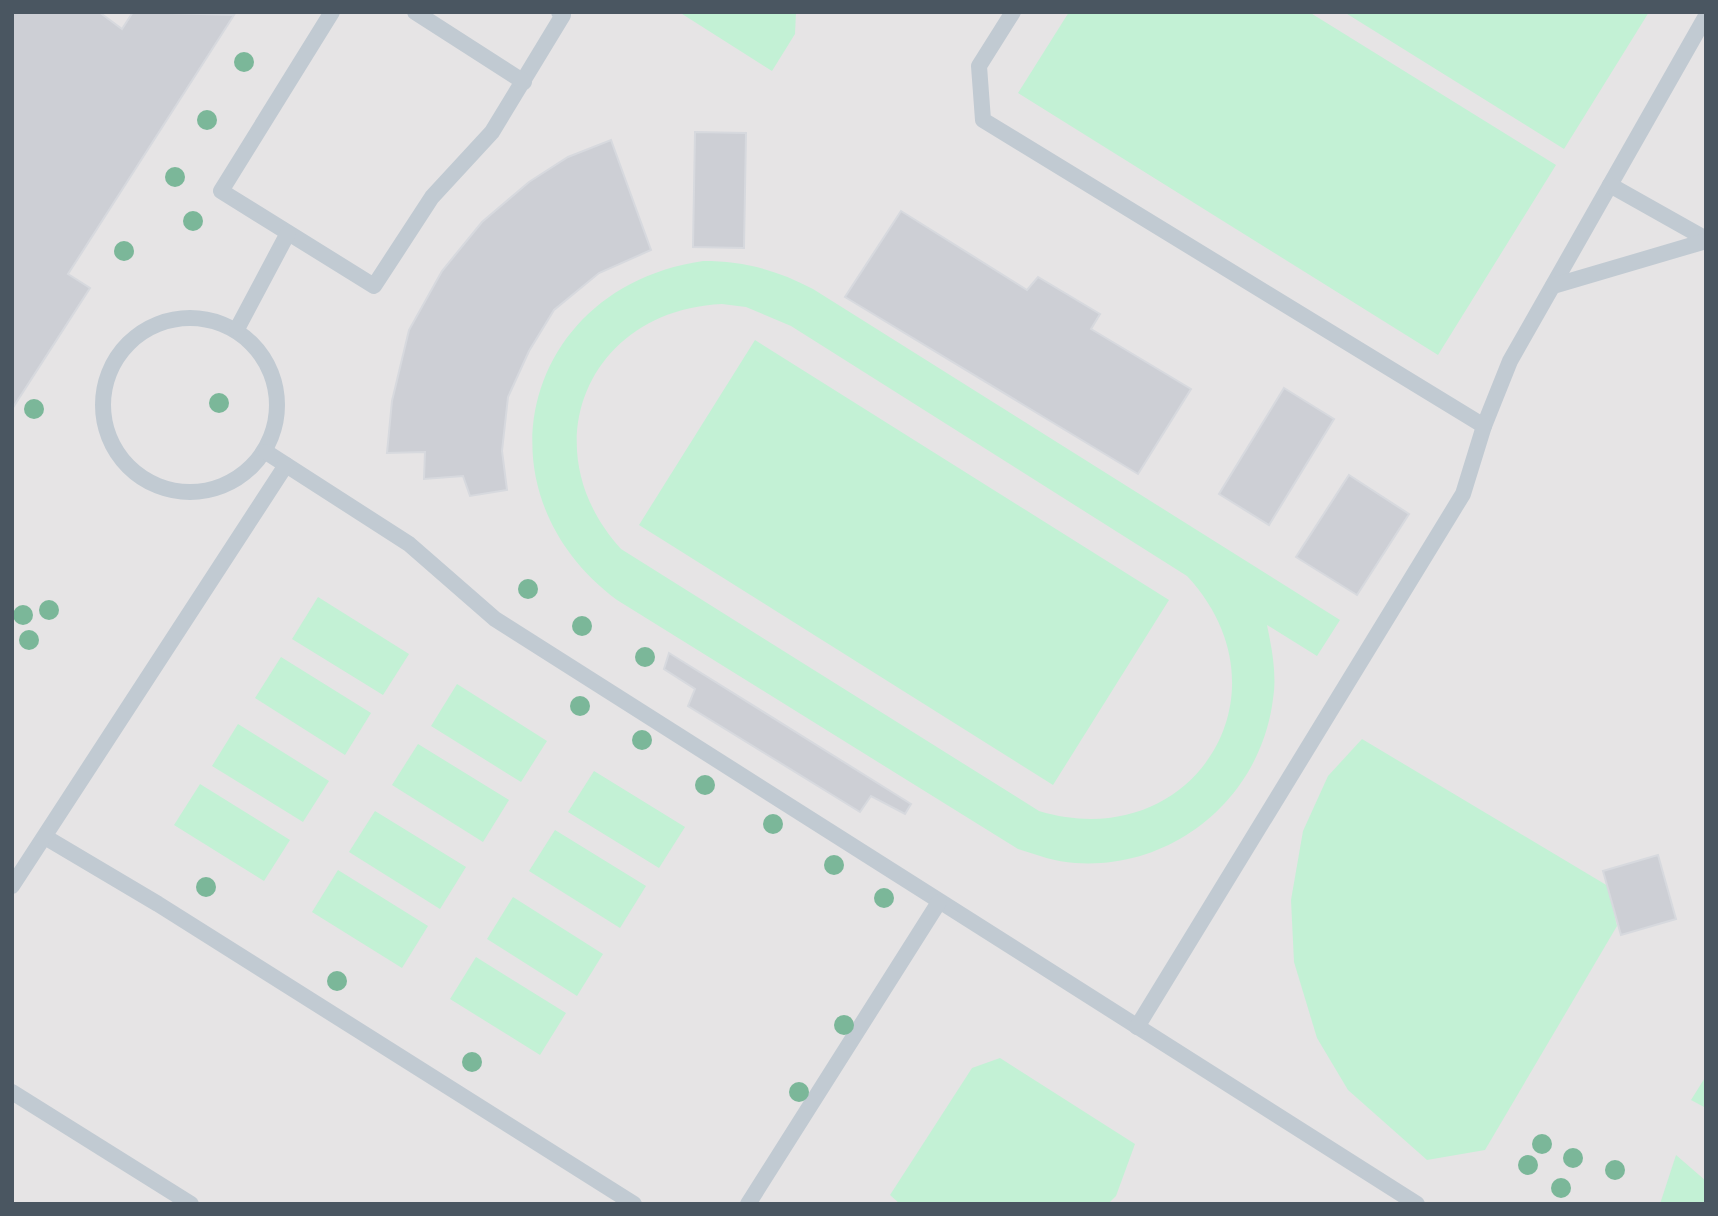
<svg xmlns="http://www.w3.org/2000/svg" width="1718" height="1216" font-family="Arial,sans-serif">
	<rect width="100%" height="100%" fill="#f5f3f3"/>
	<rect fill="#e6e4e5" x="12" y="12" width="1694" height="1192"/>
	<g fill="#c3f1d5" fill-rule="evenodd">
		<path d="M679 12H796L795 34 772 71Z"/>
		<path d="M1069 12H1309L1556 165 1438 355 1018 93Z"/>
		<path d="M1344 12H1649L1564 149Z"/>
		<path d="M703 261C744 261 777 270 813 289L1340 620 1317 656 1267 625C1272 649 1277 675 1273 699 1261 797 1174 870 1075 863 1056 862 1037 855 1018 849L617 600C471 491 523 287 703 261ZM722 304 746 307 791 326 1187 576C1296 693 1192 857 1039 811L621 549C530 449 587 310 722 304Z"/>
		<path d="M755 340 1169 600 1053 785 639 525Z"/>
		<path d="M318 597 409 654 383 695 292 639Z"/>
		<path d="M281 657 371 713 345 755 255 698Z"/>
		<path d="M457 684 547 741 521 782 431 726Z"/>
		<path d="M238 724 329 781 303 822 212 766Z"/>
		<path d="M1362 739 1608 886 1617 926 1485 1150 1427 1160 1348 1090 1317 1038 1294 962 1291 900 1303 831 1328 776Z"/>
		<path d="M418 744 509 800 483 842 392 785Z"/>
		<path d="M594 771 685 827 659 868 568 812Z"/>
		<path d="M200 784 290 840 264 881 174 825Z"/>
		<path d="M375 811 466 867 440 909 349 852Z"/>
		<path d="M555 830 646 886 620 928 529 871Z"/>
		<path d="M338 870 428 926 402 968 312 912Z"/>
		<path d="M513 897 603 954 577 996 487 939Z"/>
		<path d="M476 957 566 1013 540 1055 450 999Z"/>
		<path d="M1000 1058 1135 1144 1116 1196 1108 1204H900L890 1195 972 1068Z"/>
		<path d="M1706 1076V1108L1691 1100Z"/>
		<path d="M1676 1155 1706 1181V1204H1660Z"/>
	</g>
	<g fill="#cdcfd5" stroke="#d7d9de" stroke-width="2">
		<path d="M12 12H99L122 29 133 12 234 15 68 274 90 288 12 409Z"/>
		<path d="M695 132 746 133 744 248 693 247Z"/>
		<path d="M611 140 651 250 599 273 554 310 529 351 508 397 502 451 507 490 470 496 463 476 424 479 425 452 387 453 392 401 409 330 442 271 482 222 529 182 568 157Z"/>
		<path d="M901 211 1027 290 1038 277 1100 314 1091 329 1191 389 1138 474 845 297Z"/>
		<path d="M1284 388 1334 419 1269 525 1219 494Z"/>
		<path d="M1349 475 1409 514 1357 595 1296 557Z"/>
		<path d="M669 653 911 804 905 814 871 796 860 812 688 706 695 689 664 669Z"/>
		<path d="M1658 855 1676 919 1621 935 1603 871Z"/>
	</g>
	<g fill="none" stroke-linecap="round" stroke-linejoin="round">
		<g stroke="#c1cad2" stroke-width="16">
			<path d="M332 12 221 191 374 286 432 197 492 132 563 15 559 12"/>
			<path d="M415 12 524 82"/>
			<path d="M1013 12 979 66 983 120 1484 426 1510 361 1706 16"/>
			<path d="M1610 185 1706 239"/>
			<path d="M1553 286 1706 241"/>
			<circle cx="190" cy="405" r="87"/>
			<path d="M237 329 288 233"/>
			<path d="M266 452 409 544 495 619 1417 1204"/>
			<path d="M45 837 158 904 634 1204"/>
			<path d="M12 886 286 465"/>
			<path d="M1137 1027 1463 494 1484 426"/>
			<path d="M12 1092 191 1204"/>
			<path d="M748 1204 939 902"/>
		</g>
	</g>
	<g fill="#7bb799">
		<circle cx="244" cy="62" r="10"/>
		<circle cx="207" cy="120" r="10"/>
		<circle cx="175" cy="177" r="10"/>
		<circle cx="193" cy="221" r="10"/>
		<circle cx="124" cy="251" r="10"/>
		<circle cx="219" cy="403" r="10"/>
		<circle cx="34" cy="409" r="10"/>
		<circle cx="528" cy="589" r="10"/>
		<circle cx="49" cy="610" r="10"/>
		<circle cx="23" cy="615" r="10"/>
		<circle cx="582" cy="626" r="10"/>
		<circle cx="29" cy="640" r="10"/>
		<circle cx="645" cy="657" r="10"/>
		<circle cx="580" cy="706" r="10"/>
		<circle cx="642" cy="740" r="10"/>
		<circle cx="705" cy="785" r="10"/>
		<circle cx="773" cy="824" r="10"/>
		<circle cx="834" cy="865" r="10"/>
		<circle cx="206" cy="887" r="10"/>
		<circle cx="884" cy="898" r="10"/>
		<circle cx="337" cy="981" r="10"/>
		<circle cx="844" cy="1025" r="10"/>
		<circle cx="472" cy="1062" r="10"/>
		<circle cx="799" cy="1092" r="10"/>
		<circle cx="1542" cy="1144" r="10"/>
		<circle cx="1573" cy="1158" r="10"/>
		<circle cx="1528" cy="1165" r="10"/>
		<circle cx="1615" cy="1170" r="10"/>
		<circle cx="1561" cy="1188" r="10"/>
	</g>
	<rect width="1718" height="1216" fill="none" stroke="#4a5661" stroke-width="28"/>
</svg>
